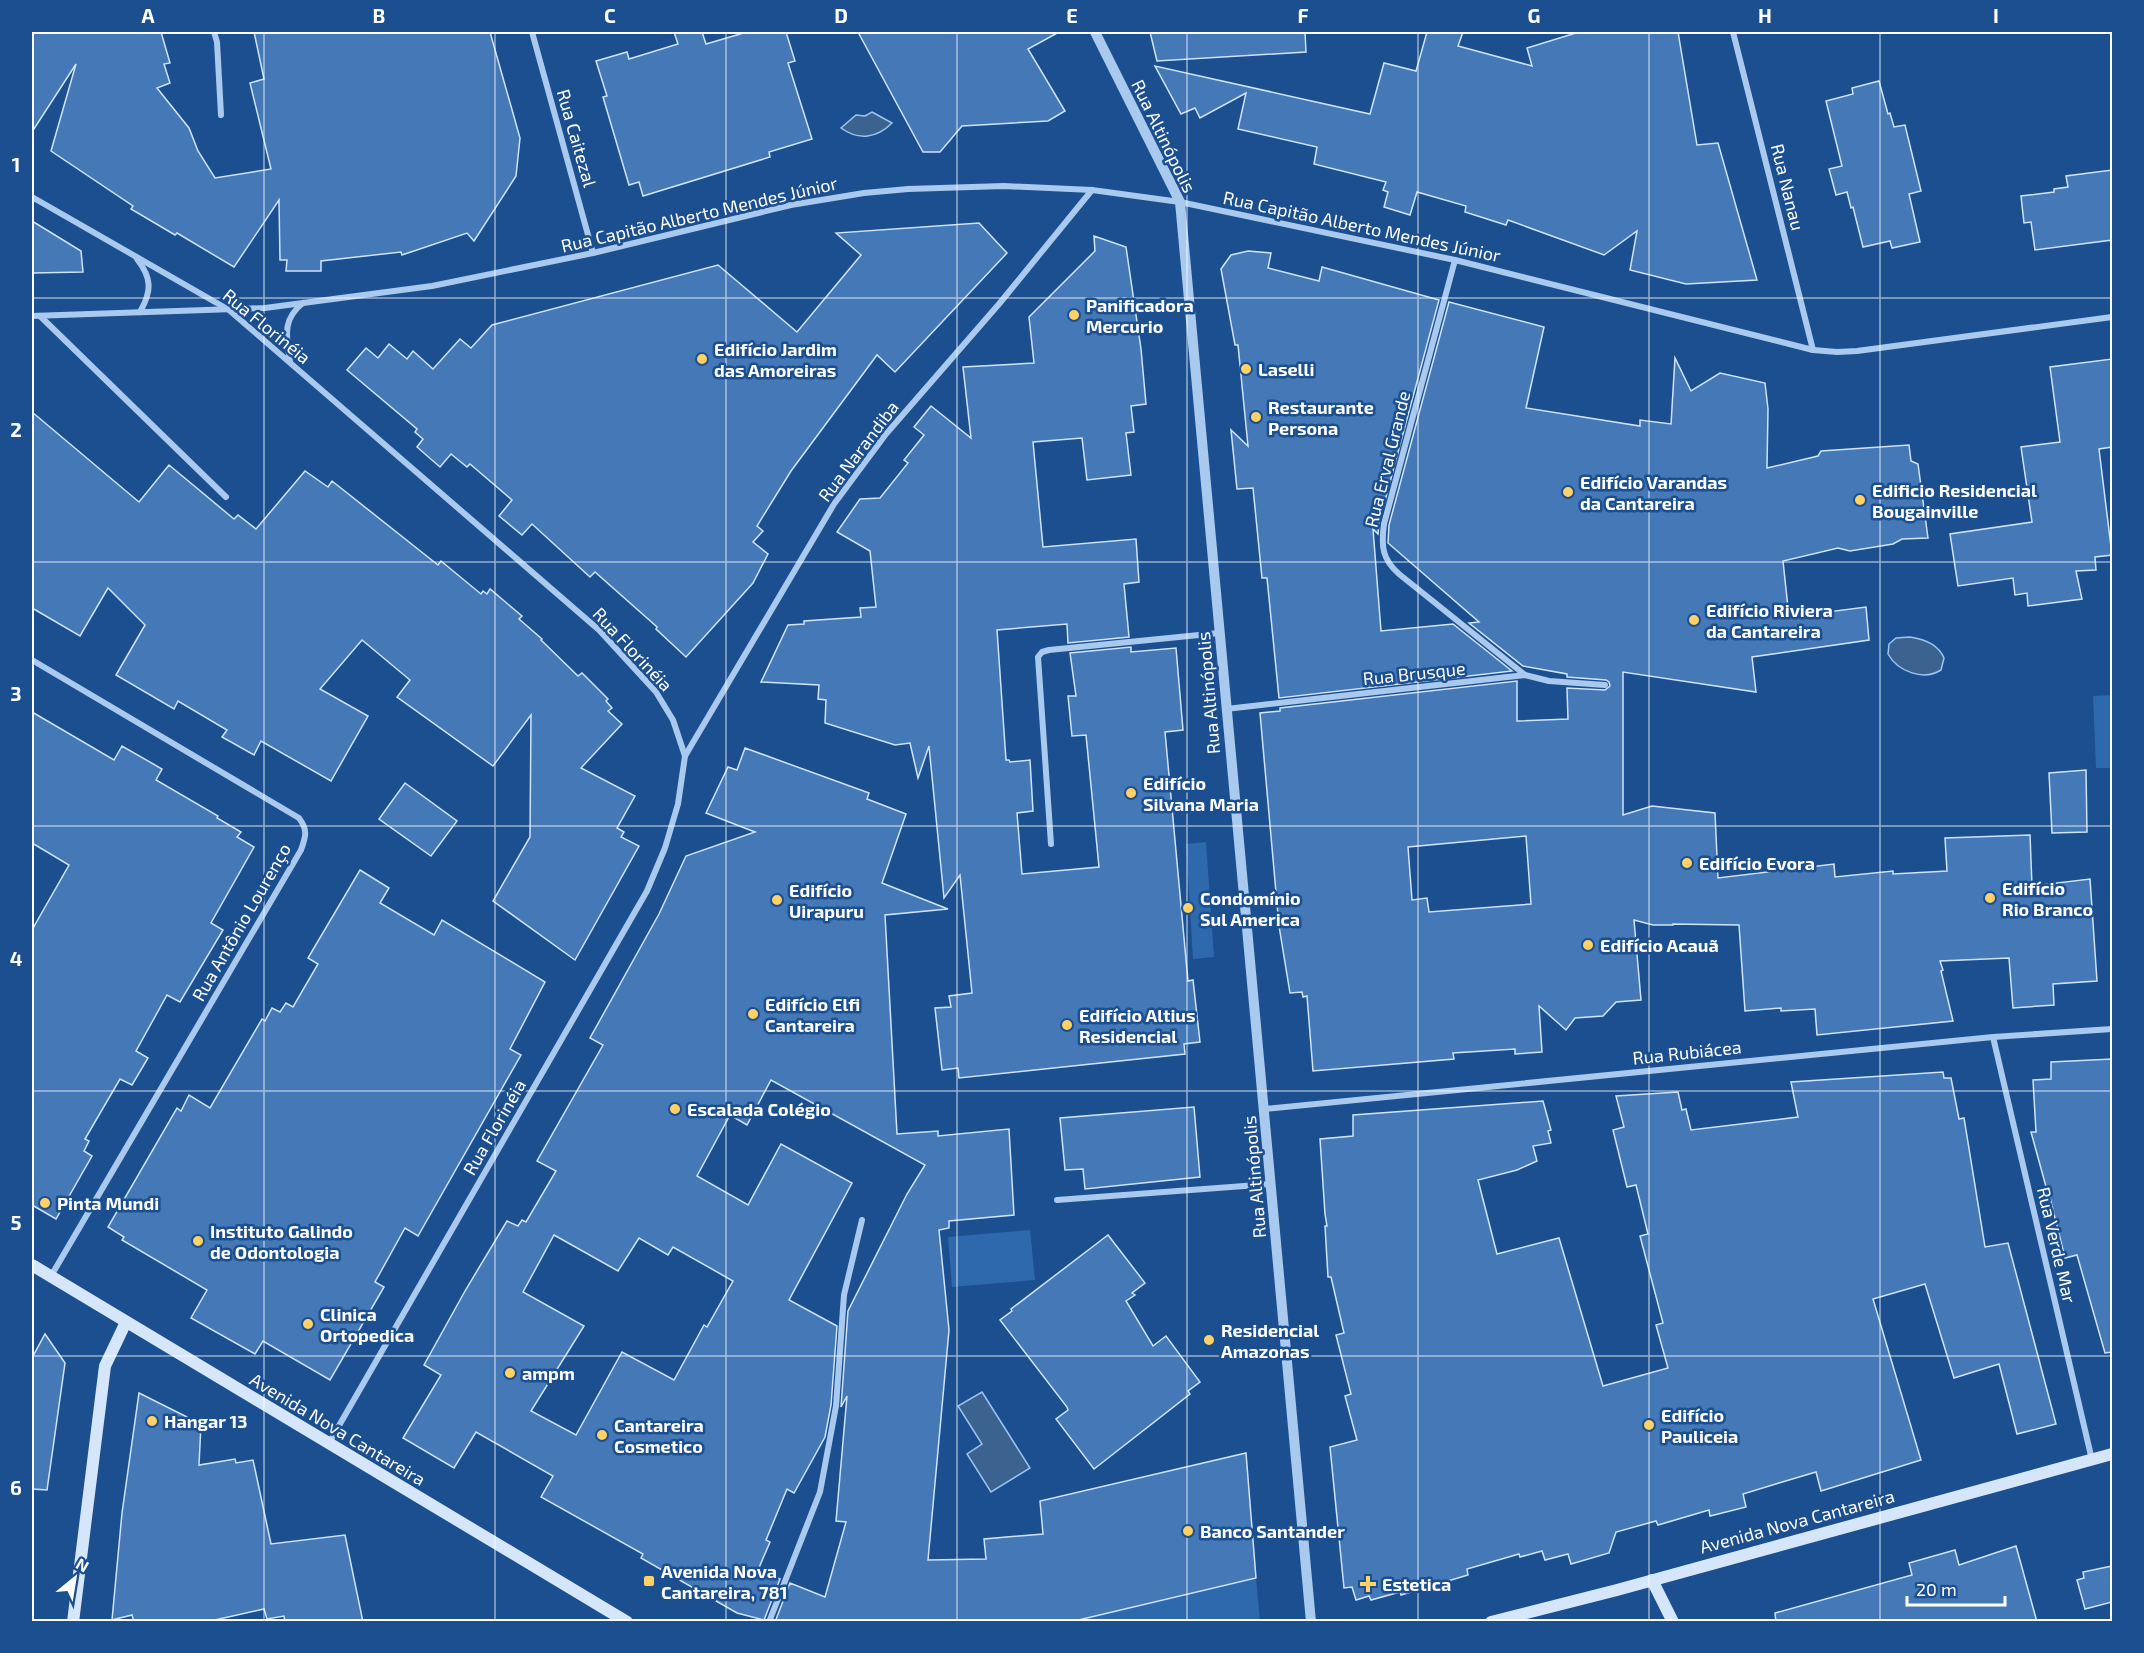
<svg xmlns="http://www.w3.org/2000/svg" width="2144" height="1653" font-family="'Exo 2',sans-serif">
	<rect width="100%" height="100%" fill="#1b4f8f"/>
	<g fill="#2e69ad">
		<path d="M2112 695V768H2096L2093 696Z"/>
		<path d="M1206 842 1214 957 1193 959 1186 844Z"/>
		<path d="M1030 1230 1035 1280 952 1287 948 1237Z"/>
		<path d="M1256 1578 1260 1621 1070 1622Z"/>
	</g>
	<g fill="#3c6290" stroke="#9cc4f0" stroke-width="1.5">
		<path d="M872 112 892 123C877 138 859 141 841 128L856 115 865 116Z"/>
		<path d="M1910 637C1924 639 1938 644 1944 658L1941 670C1924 681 1898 672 1888 654L1889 644 1896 638Z"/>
		<path d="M982 1392 1030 1468 991 1492 967 1454 982 1444 958 1406Z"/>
	</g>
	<g fill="#4478b7" stroke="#cfe3fa" stroke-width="1.5" fill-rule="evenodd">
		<path d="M32 32H161L170 63 164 64 170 83 157 88 189 128 198 151 215 178 271 169 250 83 264 79 254 32H490L520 138 516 176 474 241 467 233 402 255 401 252 321 261V271H286L287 260H280L279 200 234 267 177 233 175 235 131 209 133 206 51 151 76 64 32 132Z"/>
		<path d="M674 32H702L706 44 747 32H786L795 61 788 63 812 139 769 152 770 157 643 196 639 182 629 185 603 97 607 96 596 61 627 52 629 59 678 44Z"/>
		<path d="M858 32H1059L1028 49 1065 111 1048 121 962 126 940 152H923Z"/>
		<path d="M1150 32H1305L1306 52 1157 61Z"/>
		<path d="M1427 32H1463L1458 46 1532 66 1527 48 1579 32H1678L1697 145 1718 143 1757 280 1686 284 1630 270 1637 231 1604 255 1508 220 1506 225 1465 212 1466 206 1417 192 1410 215 1384 207 1388 192 1383 190 1386 182 1314 164 1317 147 1238 129 1246 93 1200 118 1195 108 1181 114 1155 66 1370 114 1384 63 1416 71Z"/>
		<path d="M1879 81 1888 114 1890 113 1894 127 1905 125 1921 191 1909 194 1920 242 1892 248 1890 241 1863 247 1853 207 1851 208 1847 192 1836 195 1829 169 1842 166 1826 101 1853 94 1852 88Z"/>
		<path d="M2112 170V240L2035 250 2031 222 2024 223 2021 196 2054 192V189L2068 187 2066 176Z"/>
		<path d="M32 221 81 251 83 272 32 273Z"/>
		<path d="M979 223 1007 253 895 372 877 355 791 471 757 526 763 531 753 542 768 554 753 583 686 657 656 629 657 627 595 572 590 577 532 524 522 535 499 516 512 500 470 464 467 467 451 454 440 467 417 447 423 439 415 432 417 429 347 370 366 348 378 358 389 344 407 359 413 351 433 369 460 339 471 348 492 325 718 265 797 332 861 255 836 233Z"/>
		<path d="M1094 236 1126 247 1141 349 1146 404 1131 406 1134 432 1126 433 1131 475 1087 480 1082 438 1033 442 1043 547 1136 539 1139 582 1124 584 1129 637 1068 643 1067 624 997 630 1006 760H1009L1010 762 1030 760 1033 811 1017 813 1022 874 1099 867 1086 735 1072 736 1068 696H1076L1070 653 1131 647V652L1176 648 1183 730 1165 732 1188 981 1193 980 1200 1042 1184 1044 1185 1054 959 1078 958 1068 942 1070 935 1008 951 1007 949 996 972 993 960 875 944 898 929 746 918 778 910 743 895 745 825 723 826 700 818 699 819 685 761 682 788 625 804 624V621L861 617 860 608 876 607 870 551 837 532 860 499 880 498 908 463 904 460 924 435 914 427 931 406 971 438 963 367 1034 363 1029 317 1095 251Z"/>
		<path d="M1248 251 1271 253 1268 268 1319 281 1322 267 1439 300 1379 523 1378 534 1373 529 1381 631 1453 624 1512 671 1279 698 1267 578H1262L1253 488 1237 489 1231 430 1248 446 1238 345H1235L1221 269 1231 255Z"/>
		<path d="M1449 302 1544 327 1526 408 1640 426V420L1671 424 1675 358 1691 391 1720 373 1765 383 1768 409 1767 468 1818 456 1821 451 1909 445 1911 461 1918 464 1928 538 1902 539 1893 544 1850 551 1838 548 1783 561 1789 617 1866 607 1869 640 1752 657 1756 692 1623 672V815L1652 806 1715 813 1718 878 1834 864 1835 877 1893 871V874L1947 871 1945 838 2030 835 2032 886 2090 879 2097 981 2053 984 2054 1005 2013 1008 2009 958 1940 961 1943 970 1941 971 1953 1021 1817 1035 1815 1009 1781 1011V1008L1745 1011 1739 925 1673 924V925H1653L1634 920 1641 1000 1616 1002 1603 1016 1575 1018 1566 1030 1539 1006 1542 1052 1515 1054V1049L1453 1053 1454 1059 1313 1071 1307 996 1303 997 1302 992 1290 993 1279 926 1260 713 1280 711V708L1517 681V721L1568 719 1567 688 1605 690 1610 686 1609 682 1606 680 1567 677V674L1523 666 1469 623 1479 622 1388 543 1389 525ZM1526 836 1531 904 1429 912 1427 898 1412 900 1408 847Z"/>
		<path d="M2112 359V447L2099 449 2112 555 2095 557 2096 570 2076 571 2082 599 2028 606 2027 593 2015 595 2013 578 1958 586 1950 534 2032 522 2021 447 2060 442 2050 367Z"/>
		<path d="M32 412 139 502 169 465 234 519 238 515 256 529 305 471 328 487 332 481 438 565 441 561 481 594 483 591 487 594 490 589 522 616 519 619 542 639 541 640 578 676 582 673 608 699 606 701 612 708 608 711 622 724 581 768 635 796 617 828 624 832 621 837 639 846 575 960 493 901 530 837 531 715 493 766 397 697 410 680 362 640 320 689 368 716 331 781 261 741 254 755 222 737 227 730 178 701 174 709 116 675 145 625 108 588 80 636 32 608Z"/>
		<path d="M32 712 114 760 122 746 162 769 156 780 218 816 217 818 241 832 237 837 254 847 211 923 223 930 180 1002 167 995 136 1051 148 1058 132 1085 120 1079 85 1139 89 1141 84 1151 92 1156 56 1219 32 1205V930L69 865 32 843Z"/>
		<path d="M745 748 869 793 867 799 906 814 882 883 948 909 885 915 897 1134 938 1131V1136L1009 1129 1014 1215 949 1221V1228L939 1230 949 1330 928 1560 986 1559 984 1539 1043 1534 1040 1501 1246 1453 1256 1578 1070 1622H775L790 1583 825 1597 846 1522 836 1521 847 1396 841 1407 848 1311 907 1194 925 1165 771 1080 747 1125 730 1115 697 1176 748 1205 781 1144 852 1183 789 1300 837 1326 831 1405 825 1437 794 1493 787 1489 766 1540 770 1542 758 1570 780 1579 764 1620 737 1613 641 1558 643 1554 541 1497 553 1476 476 1432 454 1468 403 1438 441 1375 424 1365 465 1291 507 1221 518 1226 522 1220 526 1222 556 1171 537 1161 603 1045 590 1038 659 914 686 856 755 832 706 813 728 767 737 770ZM554 1235 618 1271 639 1238 668 1255 673 1247 733 1281 707 1327 704 1325 674 1380 622 1352 576 1435 531 1411 584 1326 523 1292Z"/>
		<path d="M2086 770 2087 832 2052 833 2049 773Z"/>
		<path d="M405 783 457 821 431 856 379 819Z"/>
		<path d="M360 870 389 888 380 903 434 935 442 920 545 982 510 1049 521 1055 418 1236 405 1228 375 1282 384 1287 330 1380 263 1341 255 1354 191 1318 207 1290 122 1240 124 1237 108 1227 177 1108 181 1111 189 1095 210 1108 262 1019 265 1021 272 1008 280 1012 286 1003 293 1007 318 964 308 958Z"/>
		<path d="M2112 1059V1352L2105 1353 2077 1255 2065 1258 2049 1194H2048L2031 1132H2036L2033 1080 2051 1079V1062Z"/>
		<path d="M1943 1072 1944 1078H1951L1959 1119 1964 1118 1985 1247 2008 1243 2056 1424 2017 1434 1999 1364 1954 1378 1925 1284 1873 1299 1921 1460 1821 1491 1816 1472 1779 1483 1743 1494 1746 1507 1710 1516 1709 1510 1658 1525 1656 1521 1616 1532 1609 1553 1571 1564 1568 1554 1545 1560 1542 1551 1520 1557 1519 1554 1467 1569 1468 1575 1401 1595 1400 1592 1371 1600 1369 1596 1356 1600 1352 1587 1344 1588 1330 1447 1357 1440 1345 1396 1351 1394 1336 1335 1344 1333 1331 1277H1328L1325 1226H1327L1325 1214 1320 1139 1353 1136V1115L1543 1101 1551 1130 1548 1131 1551 1143 1533 1146 1537 1161 1517 1170 1478 1180 1497 1254 1559 1238 1603 1386 1668 1368 1656 1325 1663 1323 1640 1236 1648 1234 1636 1185 1627 1187 1613 1130 1624 1127 1616 1096 1678 1092 1682 1110 1686 1109 1691 1130 1798 1117 1791 1082Z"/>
		<path d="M1194 1107 1200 1177 1085 1189 1083 1169 1065 1170 1060 1118Z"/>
		<path d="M1108 1235 1145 1283 1132 1293 1135 1295 1126 1301 1153 1346 1166 1336 1200 1382 1188 1391 1190 1394 1094 1469 1056 1419 1068 1410 1067 1407 1000 1320 1012 1311 1011 1309Z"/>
		<path d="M45 1334 65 1363 47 1490 32 1489V1358Z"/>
		<path d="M139 1393 201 1424 199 1465 235 1459 236 1463 253 1460 271 1544 345 1535 363 1622H285L284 1616 267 1619 264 1609 206 1622H134L132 1615 112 1620 122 1513Z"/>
		<path d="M2016 1546 2037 1622H1776L1775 1613 1912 1575 1909 1563 1955 1550 1959 1565Z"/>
		<path d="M2112 1566V1602L2085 1609 2077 1580 2084 1578 2083 1572Z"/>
	</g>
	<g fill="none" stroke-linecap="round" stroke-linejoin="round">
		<g stroke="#a9c9ee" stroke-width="6">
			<path d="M214 32 217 42 221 115"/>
			<path d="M532 32 593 253"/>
			<path d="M1733 32 1813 350"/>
			<path d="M32 197 229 310 599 630 656 692 673 720 685 756 678 804 665 848 647 891 329 1443"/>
			<path d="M137 259C152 278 152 291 140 312"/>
			<path d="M1455 260 1384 524C1381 546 1382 559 1399 574L1525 675"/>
			<path d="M32 316 265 308 432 286 593 253 791 205 864 193 908 189 1004 186 1092 190 1180 202 1455 260 1813 350 1837 352 1857 351 2112 317"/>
			<path d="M40 316 226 497"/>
			<path d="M290 362C287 338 281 320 303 303"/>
			<path d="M32 660 299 818C308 830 306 836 301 850L51 1276"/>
			<path d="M1226 709 1525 675 1549 681 1605 685"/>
			<path d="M685 756 834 504 886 434 999 304 1092 190"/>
			<path d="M1051 844 1038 657 1042 652 1049 650 1219 633"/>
			<path d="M1993 1037 2092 1460"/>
			<path d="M1265 1109 1993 1037 2112 1029"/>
			<path d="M1057 1200 1271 1184"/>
			<path d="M769 1622 820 1492 836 1406 844 1295 862 1220"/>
		</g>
		<path stroke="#a9c9ee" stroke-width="10" d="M1095 32 1180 202 1311 1622"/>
		<g stroke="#d6e6fa" stroke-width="12">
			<path d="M32 1265 627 1622"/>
			<path d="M1652 1580 1673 1622"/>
			<path d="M73 1622 105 1366 126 1322"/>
			<path d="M1491 1622 1617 1590 2112 1454"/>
		</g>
	</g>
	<path fill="none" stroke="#fff" stroke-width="1.5" stroke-opacity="0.55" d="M264 32V1622M495 32V1622M726 32V1622M957 32V1622M1187 32V1622M1418 32V1622M1649 32V1622M1880 32V1622M32 298H2112M32 562H2112M32 826H2112M32 1091H2112M32 1356H2112"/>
	<g fill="#ffd166" stroke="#1b4f8f" stroke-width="2">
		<circle cx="1074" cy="315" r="6"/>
		<circle cx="702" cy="359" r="6"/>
		<circle cx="1246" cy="369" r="6"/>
		<circle cx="1256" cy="417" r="6"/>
		<circle cx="1568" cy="492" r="6"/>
		<circle cx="1860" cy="500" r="6"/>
		<circle cx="1694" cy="620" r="6"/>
		<circle cx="1131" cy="793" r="6"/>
		<circle cx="1687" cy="863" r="6"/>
		<circle cx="1990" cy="898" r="6"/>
		<circle cx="777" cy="900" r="6"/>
		<circle cx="1188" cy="908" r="6"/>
		<circle cx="1588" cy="945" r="6"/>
		<circle cx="753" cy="1014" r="6"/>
		<circle cx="1067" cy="1025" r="6"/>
		<circle cx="675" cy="1109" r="6"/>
		<circle cx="45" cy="1203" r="6"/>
		<circle cx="198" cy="1241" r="6"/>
		<circle cx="308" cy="1324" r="6"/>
		<circle cx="1209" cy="1340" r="6"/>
		<circle cx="510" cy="1373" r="6"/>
		<circle cx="152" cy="1421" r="6"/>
		<circle cx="1649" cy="1425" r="6"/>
		<circle cx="602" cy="1435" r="6"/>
		<circle cx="1188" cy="1531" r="6"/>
		<rect x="643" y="1575" width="12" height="12" rx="3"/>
		<path d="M1365 1575h6v6h6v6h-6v6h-6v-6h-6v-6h6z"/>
	</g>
	<g text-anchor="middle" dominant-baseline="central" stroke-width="5" stroke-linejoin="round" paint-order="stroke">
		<g font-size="18" fill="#fff" stroke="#1b4f8f">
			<text transform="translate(1164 136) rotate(64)">Rua Altinópolis</text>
			<text transform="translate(577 138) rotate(74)">Rua Caitezal</text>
			<text transform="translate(1788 187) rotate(76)">Rua Nanau</text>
			<text transform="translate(699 214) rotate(-13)">Rua Capitão Alberto Mendes Júnior</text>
			<text transform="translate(1362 226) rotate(12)">Rua Capitão Alberto Mendes Júnior</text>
			<text transform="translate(267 326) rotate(39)">Rua Florinéia</text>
			<text transform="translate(858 451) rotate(-53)">Rua Narandiba</text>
			<text transform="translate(1387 459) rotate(-76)">Rua Erval Grande</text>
			<text transform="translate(633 649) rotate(47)">Rua Florinéia</text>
			<text transform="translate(1414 673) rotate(-6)">Rua Brusque</text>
			<text transform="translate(1208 693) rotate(-95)">Rua Altinópolis</text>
			<text transform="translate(241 922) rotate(-60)">Rua Antônio Lourenço</text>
			<text transform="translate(1687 1052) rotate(-6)">Rua Rubiácea</text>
			<text transform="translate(494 1127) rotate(-60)">Rua Florinéia</text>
			<text transform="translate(1254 1177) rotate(-95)">Rua Altinópolis</text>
			<text transform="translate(2057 1245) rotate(77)">Rua Verde Mar</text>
			<text transform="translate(338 1429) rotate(31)">Avenida Nova Cantareira</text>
			<text transform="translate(1797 1521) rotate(-15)">Avenida Nova Cantareira</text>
		</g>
		<g font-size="18" font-weight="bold" fill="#fff" stroke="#1b4f8f" text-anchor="start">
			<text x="1086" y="305">Panificadora<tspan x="1086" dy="21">Mercurio</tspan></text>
			<text x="714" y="349">Edifício Jardim<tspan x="714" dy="21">das Amoreiras</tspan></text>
			<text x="1258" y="369">Laselli</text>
			<text x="1268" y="407">Restaurante<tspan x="1268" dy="21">Persona</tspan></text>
			<text x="1580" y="482">Edifício Varandas<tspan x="1580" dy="21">da Cantareira</tspan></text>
			<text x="1872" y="490">Edificio Residencial<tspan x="1872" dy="21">Bougainville</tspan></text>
			<text x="1706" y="610">Edifício Riviera<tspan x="1706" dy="21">da Cantareira</tspan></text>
			<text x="1143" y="783">Edifício<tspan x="1143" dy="21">Silvana Maria</tspan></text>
			<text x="1699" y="863">Edifício Evora</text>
			<text x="2002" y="888">Edifício<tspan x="2002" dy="21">Rio Branco</tspan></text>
			<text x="789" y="890">Edifício<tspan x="789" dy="21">Uirapuru</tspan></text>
			<text x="1200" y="898">Condomínio<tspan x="1200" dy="21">Sul America</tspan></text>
			<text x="1600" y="945">Edifício Acauã</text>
			<text x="765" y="1004">Edifício Elfi<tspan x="765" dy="21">Cantareira</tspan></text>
			<text x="1079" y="1015">Edifício Altius<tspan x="1079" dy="21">Residencial</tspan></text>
			<text x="687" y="1109">Escalada Colégio</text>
			<text x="57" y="1203">Pinta Mundi</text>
			<text x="210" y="1231">Instituto Galindo<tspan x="210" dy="21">de Odontologia</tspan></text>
			<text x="320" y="1314">Clinica<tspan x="320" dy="21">Ortopedica</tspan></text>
			<text x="1221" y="1330">Residencial<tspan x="1221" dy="21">Amazonas</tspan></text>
			<text x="522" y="1373">ampm</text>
			<text x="1661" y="1415">Edifício<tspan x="1661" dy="21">Pauliceia</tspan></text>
			<text x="164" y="1421">Hangar 13</text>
			<text x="614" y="1425">Cantareira<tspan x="614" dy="21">Cosmetico</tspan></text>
			<text x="1200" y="1531">Banco Santander</text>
			<text x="661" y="1571">Avenida Nova<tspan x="661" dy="21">Cantareira, 781</tspan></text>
			<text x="1382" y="1584">Estetica</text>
		</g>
	</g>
	<rect width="2144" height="1653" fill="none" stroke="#1b4f8f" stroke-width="66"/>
	<g transform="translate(75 1578) rotate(30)" stroke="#1b4f8f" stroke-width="4.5" paint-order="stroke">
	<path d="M0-4.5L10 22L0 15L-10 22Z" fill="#ffffff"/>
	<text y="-9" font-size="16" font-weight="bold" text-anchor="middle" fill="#ffffff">N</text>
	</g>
	<path d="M1907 1596v9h98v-9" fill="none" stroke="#ffffff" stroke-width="3"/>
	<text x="1916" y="1596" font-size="18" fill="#ffffff" stroke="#1b4f8f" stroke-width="4.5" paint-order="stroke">20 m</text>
	<rect x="33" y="33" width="2078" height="1587" fill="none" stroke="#fff" stroke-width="2"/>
	<g font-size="20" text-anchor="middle" font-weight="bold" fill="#fff">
		<text x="148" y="23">A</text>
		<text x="379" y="23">B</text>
		<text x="610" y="23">C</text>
		<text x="841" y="23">D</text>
		<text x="1072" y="23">E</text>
		<text x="1303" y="23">F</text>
		<text x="1534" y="23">G</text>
		<text x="1765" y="23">H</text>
		<text x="1996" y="23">I</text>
		<text x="16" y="172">1</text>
		<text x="16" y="437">2</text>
		<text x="16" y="701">3</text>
		<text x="16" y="966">4</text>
		<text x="16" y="1230">5</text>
		<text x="16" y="1495">6</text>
	</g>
</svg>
